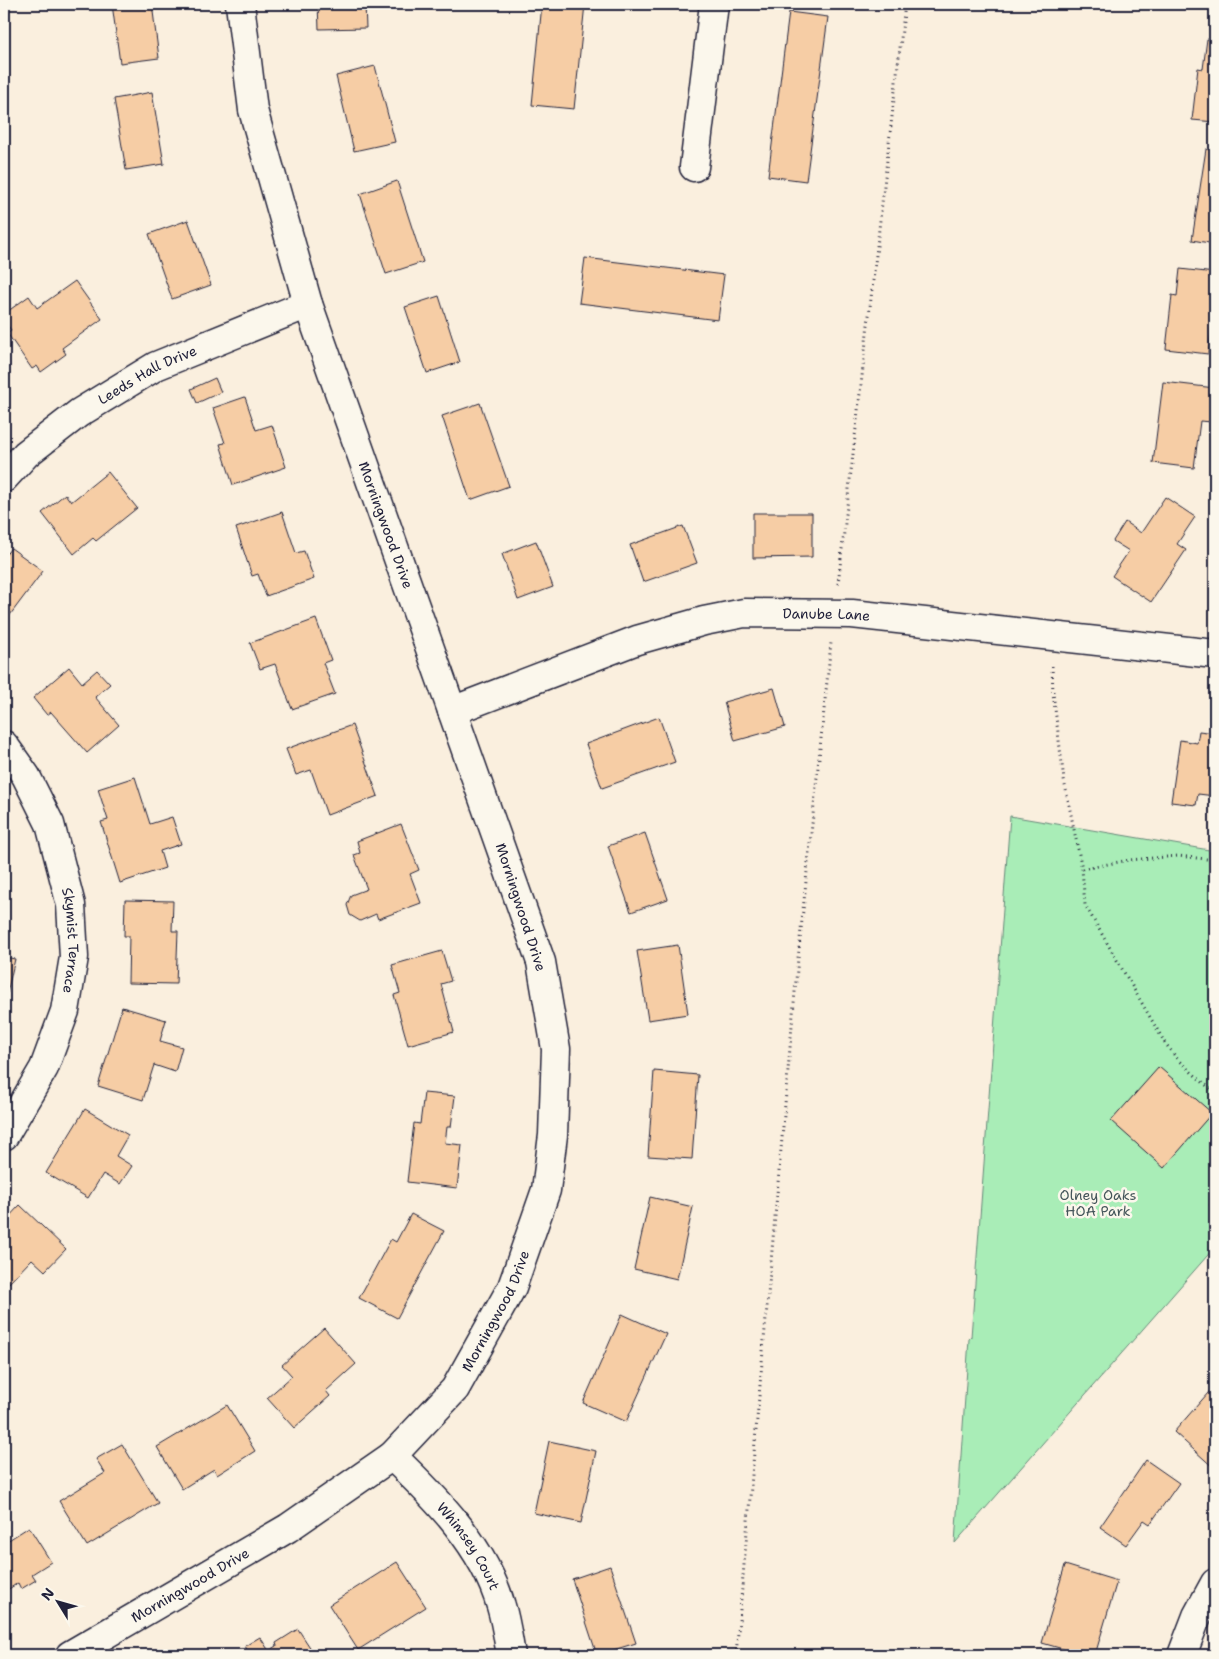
<svg xmlns="http://www.w3.org/2000/svg" width="1219" height="1659" font-family="'Shantell Sans',sans-serif">
	<rect width="100%" height="100%" fill="#faefde"/>
	<filter id="ink" filterUnits="userSpaceOnUse"><feTurbulence type="fractalNoise" baseFrequency=".02" numOctaves="2"/><feDisplacementMap in="SourceGraphic" scale="10" xChannelSelector="R" yChannelSelector="G"/><feConvolveMatrix kernelMatrix="1 2 1 2 8 2 1 2 1" color-interpolation-filters="sRGB"/></filter>
	<g filter="url(#ink)">
		<path fill="#a9edb7" stroke="#668879" d="M1010 816 1215 851V1247L955 1543 969 1339 971 1337Z"/>
		<g fill="#f6cda5" stroke="#22223b">
			<path d="M112 4H152L159 58 120 63Z"/>
			<path d="M318 4H365L366 28 319 29Z"/>
			<path d="M542 4H585L574 109 532 105Z"/>
			<path d="M789 12 828 17 806 181 768 176Z"/>
			<path d="M1207 39 1215 40V122L1192 120 1198 68 1203 69Z"/>
			<path d="M375 66 395 142 354 151 336 76Z"/>
			<path d="M152 92 164 164 126 170 114 99Z"/>
			<path d="M1206 149 1215 151V244L1192 240Z"/>
			<path d="M397 181 423 262 386 274 360 194Z"/>
			<path d="M188 220 211 285 172 299 149 234Z"/>
			<path d="M585 258 724 275 718 320 579 303Z"/>
			<path d="M1180 269 1215 273V302L1208 354 1166 349 1172 295 1177 296Z"/>
			<path d="M75 281 102 319 62 348 66 354 41 372 37 366 32 369 7 333 11 330 4 321V314L29 296 37 308Z"/>
			<path d="M439 296 460 362 427 373 405 307Z"/>
			<path d="M215 378 221 392 197 403 191 389Z"/>
			<path d="M1163 382 1215 388 1212 422 1200 421 1194 468 1153 463Z"/>
			<path d="M245 397 256 430 272 425 286 467 233 485 220 444 225 443 213 408Z"/>
			<path d="M480 403 509 486 470 500 442 416Z"/>
			<path d="M108 472 137 508 96 541 93 538 74 554 42 513 65 494 71 502Z"/>
			<path d="M1165 497 1195 517 1177 544 1186 550 1151 602 1112 576 1129 551 1113 541 1125 522 1141 533Z"/>
			<path d="M282 512 296 553 304 551 314 579 266 596 258 574 252 576 236 528Z"/>
			<path d="M753 513H812V557L753 558Z"/>
			<path d="M683 526 697 563 643 582 630 545Z"/>
			<path d="M536 541 553 587 518 600 502 554Z"/>
			<path d="M11 548 43 571 4 623V557Z"/>
			<path d="M316 619 331 660 323 663 335 694 292 709 275 664 260 669 250 643Z"/>
			<path d="M69 667 82 683 97 670 110 684 95 697 119 725 87 753 51 712 47 715 33 698Z"/>
			<path d="M774 688 785 727 735 741 724 702Z"/>
			<path d="M659 717 675 762 602 788 586 744Z"/>
			<path d="M352 725 378 796 327 815 311 770 296 775 286 749Z"/>
			<path d="M1199 731 1215 733V796L1198 794 1196 805 1171 802 1180 740 1197 743Z"/>
			<path d="M135 777 150 824 172 817 181 844 160 851 165 868 120 883 101 822 108 820 98 789Z"/>
			<path d="M401 824 419 870 410 874 421 903 378 919 376 914 360 921 350 915 347 905 351 895 367 889 354 855 360 853 357 841Z"/>
			<path d="M645 833 668 899 631 912 608 846Z"/>
			<path d="M125 900 173 901 172 931H178L176 984 128 983 129 936H124Z"/>
			<path d="M678 945 688 1014 648 1020 637 951Z"/>
			<path d="M442 951 451 981 441 984 454 1032 408 1045 394 995 400 993 392 965Z"/>
			<path d="M4 957 15 959 7 993 4 992Z"/>
			<path d="M122 1007 166 1020 160 1041 182 1047 175 1072 154 1065 143 1100 98 1086Z"/>
			<path d="M1159 1067 1212 1113 1164 1168 1111 1121Z"/>
			<path d="M654 1071 698 1075 692 1159 648 1156Z"/>
			<path d="M424 1093 455 1096 451 1127H447L445 1143 462 1145 457 1188 407 1182 414 1123 420 1124Z"/>
			<path d="M85 1109 128 1135 116 1156 132 1166 120 1184 103 1174 88 1198 46 1173Z"/>
			<path d="M650 1197 693 1207 677 1279 634 1269Z"/>
			<path d="M20 1205 66 1249 45 1271 32 1259 9 1283 4 1279V1222Z"/>
			<path d="M411 1214 444 1231 397 1318 359 1298 391 1239 396 1242Z"/>
			<path d="M622 1314 666 1334 626 1422 583 1403Z"/>
			<path d="M324 1328 356 1364 326 1391 330 1396 294 1428 267 1398 292 1376 282 1365Z"/>
			<path d="M1215 1385V1469L1174 1432Z"/>
			<path d="M227 1405 255 1451 217 1475 214 1469 182 1489 157 1447Z"/>
			<path d="M549 1441 596 1451 581 1523 534 1513Z"/>
			<path d="M122 1444 158 1503 87 1546 59 1501 105 1473 96 1459Z"/>
			<path d="M1146 1460 1179 1483 1150 1524 1144 1520 1126 1545 1100 1527Z"/>
			<path d="M29 1527 51 1562 32 1574 36 1580 21 1589 18 1583 4 1592V1543Z"/>
			<path d="M397 1562 426 1607 358 1650 329 1605Z"/>
			<path d="M1065 1565 1117 1581 1095 1655H1084L1042 1643Z"/>
			<path d="M610 1566 636 1643 597 1655 572 1579Z"/>
			<path d="M298 1629 315 1655H246L249 1653 245 1646 260 1637 269 1651 277 1646 276 1643Z"/>
		</g>
		<g fill="none" stroke-linecap="round" stroke-linejoin="round">
			<g stroke="#22223b" stroke-width="31">
				<g id="minor">
					<path d="M694 167 714 4"/>
					<path id="s1" d="M4 478 26 454 79 413 156 366 308 304"/>
					<path id="s2" d="M452 711 637 640 704 621 744 613 852 614 1215 654"/>
					<path id="s3" d="M4 745 26 776 50 824 71 905 74 957 65 1011 44 1068 4 1136"/>
					<path id="s4" d="M392 1456C436 1498 484 1546 501 1606 506 1622 508 1639 511 1655"/>
					<path id="s5" d="M70 1655 288 1528 392 1456 455 1389 512 1287 546 1190 553 1135 556 1049 541 962 308 304 253 110 240 4"/>
					<path d="M1182 1655 1197 1616 1215 1583"/>
				</g>
			</g>
			<g stroke="#22223b" stroke-width="3" stroke-dasharray="1 4" stroke-linecap="butt">
				<path d="M838 584 905 4"/>
				<path d="M1052 666 1053 693 1064 780 1082 869 1085 905 1165 1043 1179 1061 1215 1093"/>
				<path d="M1082 869 1129 860 1178 856 1215 860"/>
				<path d="M1210 1206 1215 1202"/>
				<path d="M736 1655 798 958 831 643"/>
			</g>
			<use href="#minor" stroke="#fbf7ec" stroke-width="28"/>
		</g>
	</g>
	<g text-anchor="middle" dominant-baseline="central" stroke-width="5" stroke-linejoin="round" paint-order="stroke">
		<g font-size="14" fill="#22223b" stroke="#fbf7ec">
			<text stroke="none"><textPath href="#s1" startOffset="178">Leeds Hall Drive</textPath></text>
			<text transform="translate(386 525) rotate(70)">Morningwood Drive</text>
			<text stroke="none"><textPath href="#s2" startOffset="391">Danube Lane</textPath></text>
			<text transform="translate(521 907) rotate(72)">Morningwood Drive</text>
			<text stroke="none"><textPath href="#s3" startOffset="211">Skymist Terrace</textPath></text>
			<text stroke="none"><textPath href="#s5" startOffset="559">Morningwood Drive</textPath></text>
			<text stroke="none"><textPath href="#s4" startOffset="119">Whimsey Court</textPath></text>
			<text stroke="none"><textPath href="#s5" startOffset="139">Morningwood Drive</textPath></text>
		</g>
		<g font-size="14" fill="#44555a" stroke="#fbf7ec">
			<text x="1098" y="1195">Olney Oaks<tspan x="1098" dy="16">HOA Park</tspan></text>
		</g>
	</g>
	<rect width="1219" height="1659" fill="none" stroke="#fbf7ec" stroke-width="20"/>
	<rect x="10" y="10" width="1199" height="1639" fill="none" stroke="#22223b" stroke-width="2" filter="url(#ink)"/>
	<g transform="translate(58 1602) rotate(307)" stroke="#fbf7ec" stroke-width="4" paint-order="stroke">
	<path d="M0-4L9 19L0 12L-9 19Z" fill="#22223b"/>
	<text y="-8" font-size="14" font-weight="bold" text-anchor="middle" fill="#22223b">N</text>
	</g>
</svg>
